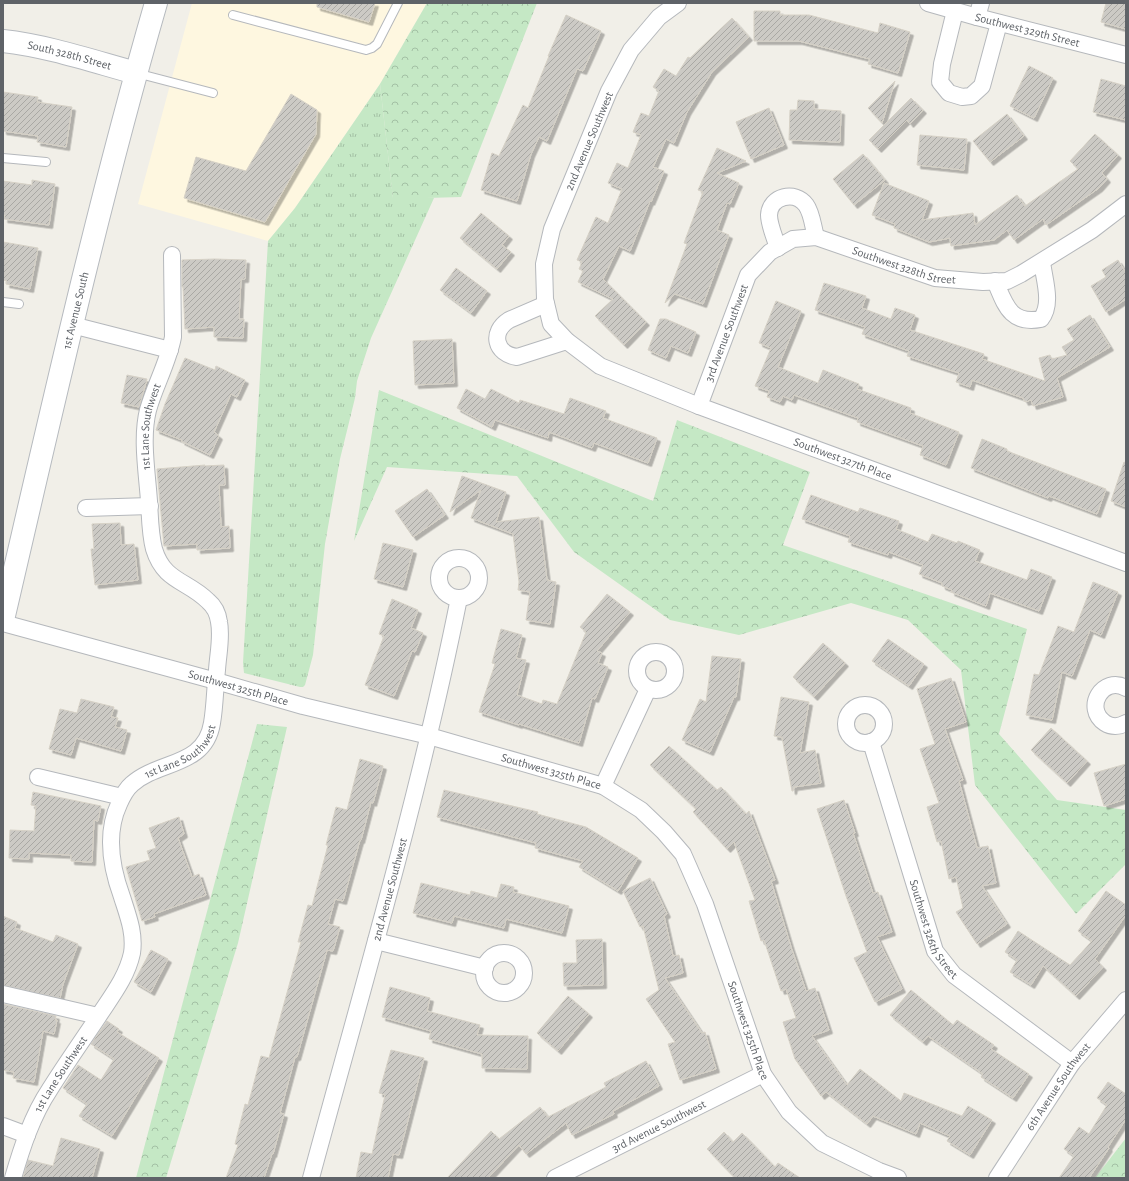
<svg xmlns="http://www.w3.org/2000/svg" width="1129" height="1181" font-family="'Alegreya Sans',sans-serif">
	<defs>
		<pattern id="grass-tufts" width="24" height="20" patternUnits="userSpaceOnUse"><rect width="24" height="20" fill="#c5e8c5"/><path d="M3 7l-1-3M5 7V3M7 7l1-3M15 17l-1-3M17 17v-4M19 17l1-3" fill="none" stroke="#a3c0a4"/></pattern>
		<pattern id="forest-crowns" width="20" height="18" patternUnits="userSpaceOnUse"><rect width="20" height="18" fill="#c5e8c5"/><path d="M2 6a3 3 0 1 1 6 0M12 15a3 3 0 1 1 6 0" fill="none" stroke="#a3c0a4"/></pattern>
		<pattern id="building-hatch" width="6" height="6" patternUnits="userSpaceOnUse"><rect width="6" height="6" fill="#cccac5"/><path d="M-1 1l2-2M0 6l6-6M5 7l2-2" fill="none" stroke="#a9a8a4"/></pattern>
		<filter id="shadow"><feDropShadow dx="3.5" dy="3.5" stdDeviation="0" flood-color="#0004"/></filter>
	</defs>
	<rect width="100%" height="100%" fill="#f1efe8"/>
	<path fill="#fef7e0" d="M192 3H427L380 84 295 208 268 241 138 204Z"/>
	<path fill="url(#grass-tufts)" d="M380 84 393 198H434L371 338 357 381 355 398 340 459 325 544 313 655 305 685 303 687H300L244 673 243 663 268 241 295 208Z"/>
	<g fill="url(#forest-crowns)">
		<path d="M427 3H537L461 197 393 199 380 84Z"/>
		<path d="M379 390 653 501 677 420 810 472 783 545 1027 629 999 734 1057 800 1126 810V864L1076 914 975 785 961 670 908 620 851 603 739 635 670 620 574 552 517 476 387 467 354 541Z"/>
		<path d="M257 724 287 727 238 943 166 1178H136Z"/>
		<path d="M1126 1138V1178H1095Z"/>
	</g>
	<g fill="url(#building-hatch)" stroke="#d6d1c6" filter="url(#shadow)">
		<path d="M317 3H375L369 22 317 7Z"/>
		<path d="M1106 3H1126V29L1101 22Z"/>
		<path d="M754 11H780V15H809L878 33 880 23 910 32 898 73 868 64 870 59 799 41H754Z"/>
		<path d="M566 15 601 31 583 71 577 69 547 141 539 137 531 154 517 201 481 190 492 153 499 156 523 105 528 108 549 56H548Z"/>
		<path d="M732 18 749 37 712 72 687 112 674 143 666 139 653 167 664 171 651 202 650 201 630 251 619 246 603 279 646 322 624 345 595 316 613 299 578 282 583 271 579 269 582 262 577 260 596 217 608 223 622 189 608 183 617 163 628 168 641 135 633 132 641 113 649 116 659 91 653 87 664 69 676 76 688 57 690 58Z"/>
		<path d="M1029 66 1053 78 1034 118 1010 106Z"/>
		<path d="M1101 79 1126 86V120L1093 112Z"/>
		<path d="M895 81 882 123 868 108Z"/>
		<path d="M3 92 38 97 37 102 72 107 66 147 37 142 38 136 3 131Z"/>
		<path d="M291 94 317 110 316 134 265 222 184 198 196 157 246 171Z"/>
		<path d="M911 98 923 110 910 124 907 120 878 149 869 140Z"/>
		<path d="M798 100 814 101V109L841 111 840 142 789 140 790 110H797Z"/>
		<path d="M769 108 784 145 751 159 736 122Z"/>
		<path d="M1007 114 1024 136 990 162 973 141Z"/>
		<path d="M1095 134 1118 155 1102 173 1107 179 1099 188 1046 225 1043 219 1014 240 1007 230 994 240 951 246 950 238 929 242 894 228 895 224 872 215 884 183 929 201 922 220 973 213 975 225 1017 195 1025 206 1078 169 1070 161Z"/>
		<path d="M920 135 967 139 964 170 917 165Z"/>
		<path d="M717 148 746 161 717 173 739 183 730 204 727 203 717 230 729 235 703 304 675 294 665 303 687 244 684 243 703 192 698 190Z"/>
		<path d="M863 154 885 180 854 205 833 179Z"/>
		<path d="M32 180 55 184 49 225 4 219 5 215H3V181L32 185Z"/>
		<path d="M481 213 509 236 502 245 511 252 497 269 460 238Z"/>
		<path d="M3 242 38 248 30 289 6 284 7 281 3 280Z"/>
		<path d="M215 259 246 260 245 279H241L239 319H244L243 338 214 337V327L185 329 183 287H182V260Z"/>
		<path d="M1118 260 1126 273V299L1106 312 1091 286 1106 277 1102 270Z"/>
		<path d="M456 268 487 291 471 313 440 290Z"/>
		<path d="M824 283 866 296 862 308 891 319 895 308 915 315 910 330 984 354 982 359 1045 381 1039 358 1050 355 1052 359 1067 355 1062 347 1074 340 1067 329 1090 315 1110 347 1057 378 1063 397 1033 406 1031 400 1025 402 1023 398 972 380 970 387 956 382 959 373 907 356 909 351 862 334 865 327 815 310Z"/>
		<path d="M776 301 801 311 778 367 818 383 823 370 859 384 857 389 911 408 910 413 959 432 946 465 920 455 923 446 857 422 858 418 794 395 792 400 783 396 780 402 767 397 769 391 755 386 771 348 759 343Z"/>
		<path d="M660 319H666L696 332 688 353 671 346 666 358 648 350Z"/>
		<path d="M452 339 454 383 415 385 413 341Z"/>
		<path d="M185 358 215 370 216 366 245 380 237 397 231 394 214 432 219 436 210 455 181 441 182 440 156 430 165 404Z"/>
		<path d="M127 375 147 379 139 407 121 403Z"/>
		<path d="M466 389 485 399 491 389 519 403 520 400 564 414 570 398 606 411 603 418 657 438 648 463 594 443 592 448 549 432 548 438 495 420 492 427 457 408Z"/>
		<path d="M982 439 1007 449V451L1106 489 1097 514 1049 496 1048 498 971 468Z"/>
		<path d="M1124 462 1126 463V507L1111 501Z"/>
		<path d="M205 465 204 466 224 465 225 485H219L221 527 229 526 230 548 197 550V544L164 546 157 469Z"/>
		<path d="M462 476 506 492 496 522 539 517 547 580 556 582 550 624 526 620 530 592 518 590 519 582 513 534 471 518 481 490 450 512Z"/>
		<path d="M427 489 445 515 413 537 395 511Z"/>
		<path d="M811 495 858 512 860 508 899 521 896 529 928 542 932 534 957 543 958 541 980 550 975 561 1027 580 1031 569 1052 577 1039 611 990 593 986 606 951 592 952 590 942 586V583L919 574 923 565 889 552 888 555 848 542 850 536 802 519Z"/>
		<path d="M120 523 121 545 134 544 138 580 95 585 91 549H94L92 524Z"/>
		<path d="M383 543 413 550 403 587 374 579Z"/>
		<path d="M1093 582 1118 592 1101 635 1090 630 1072 676 1062 672 1052 720 1026 715 1034 674 1039 675 1058 626 1074 632Z"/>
		<path d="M607 594 630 612 597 651 602 653 598 663 608 667 595 699 592 698 579 743 519 724V725L479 712 495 664 492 663 501 629 522 635 516 658 526 660 517 695 542 704 543 700 557 704 586 632 580 627Z"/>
		<path d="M392 599 418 610 411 628 423 633 415 652 412 651 394 696 365 685 384 636 379 634Z"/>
		<path d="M888 639 924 664 909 686 872 661Z"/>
		<path d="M823 643 845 663 814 697 793 677Z"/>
		<path d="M712 656 741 659 736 697H734L710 752 682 740 700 699 706 702Z"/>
		<path d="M951 678 966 722 945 729 963 780 959 781 977 848 988 846 996 883 982 886 1007 924 977 944 956 912 963 908 956 877 949 879 941 841 937 842 927 807 939 803 920 749 935 744 917 689Z"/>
		<path d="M781 697 809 702 800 753 815 750 821 783 794 787 793 791H792L782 737 774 736Z"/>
		<path d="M81 699 114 707 111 717 118 718 115 727 127 730 121 751 76 738 71 755 49 749 60 709 77 713Z"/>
		<path d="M1051 728 1087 761 1067 783 1031 750Z"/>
		<path d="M669 746 717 790 721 787 746 814 749 811 775 880 771 881 791 947 806 991 815 988 829 1030 812 1036 847 1085 860 1069 901 1101 904 1093 962 1116 968 1106 992 1120 970 1155 947 1141 950 1136 920 1123 916 1134 873 1116 867 1124 826 1092 821 1096 795 1059 783 1022 796 1018 786 989 781 991 764 940 761 941 749 901 755 900 734 842 727 849 693 812 696 809 650 765Z"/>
		<path d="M360 759 383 766 373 803 371 802 361 840H360L343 901 335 899 328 924 340 927 333 951 327 950 297 1057H295L280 1113 284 1114 273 1154H272L264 1178H226L238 1145 235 1144 245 1104 248 1105 261 1056 269 1058 301 942H298L308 905 312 906 328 845H326L336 807 347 810Z"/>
		<path d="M1126 764V799L1104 806 1094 773Z"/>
		<path d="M444 790 538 812 537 814 586 827 638 858 618 891 579 867 583 861 535 848 536 843 437 817Z"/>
		<path d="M33 792 101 806 98 821 94 820 92 862 71 861V855L29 853V859L9 858 10 830 34 831 36 806 31 805Z"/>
		<path d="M844 800 855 833H853L873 893 878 892 892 932 877 937 902 989 875 1002 854 958 867 952 846 896 817 809Z"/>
		<path d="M179 817 184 834 178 838 192 877 199 874 206 895 154 914 155 917 142 921 126 867 150 860 147 851 156 848 149 828Z"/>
		<path d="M650 878 667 914 664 916 673 956 679 955 683 973 665 978 702 1033 705 1032 716 1069 680 1080 668 1044 675 1042 646 999 659 990 643 926 640 927 623 891Z"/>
		<path d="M421 883 470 895 471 891 497 898 501 884 514 887 513 892 569 906 562 933 506 919 504 928 454 916 452 923 413 913Z"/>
		<path d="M1106 891 1126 905V915L1095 959 1103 967 1076 996 1043 966 1031 985 1010 972 1017 960 1005 952 1018 931 1070 965 1092 941 1078 931Z"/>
		<path d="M3 916 17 922 15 928 53 942 56 935 78 944 63 984 60 998 3 985Z"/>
		<path d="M602 939 603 985 564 986 563 963H577L576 940Z"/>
		<path d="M151 950 168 959 151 992 134 982Z"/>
		<path d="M390 987 430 998 427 1011 480 1025 477 1035 528 1036 527 1069 482 1068V1054L429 1039 431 1031 382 1017Z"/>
		<path d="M911 990 953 1025 957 1020 994 1045 991 1049 1029 1074 1013 1098 981 1077 983 1074 928 1036 923 1042 890 1015Z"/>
		<path d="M568 996 589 1014 558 1051 537 1033Z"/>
		<path d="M3 1004 56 1016 55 1020H57L54 1034 43 1031 34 1082 13 1078 14 1072 3 1070Z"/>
		<path d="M107 1021 119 1029 117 1032 159 1058 112 1136 79 1116 87 1104 63 1088 78 1065 101 1080 114 1059 91 1044Z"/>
		<path d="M391 1050 424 1058 399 1155 393 1154 388 1178H356L361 1152 372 1154 385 1095 379 1093Z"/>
		<path d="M646 1061 659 1086 613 1111 614 1114 572 1135 566 1123 526 1154 519 1145 488 1178H447L491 1131 499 1139 540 1107 548 1117 606 1087 604 1083Z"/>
		<path d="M1108 1082 1126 1094V1119L1108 1147 1109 1148 1089 1178H1059L1074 1156 1064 1149 1079 1127 1089 1134 1107 1105 1097 1098Z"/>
		<path d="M724 1132 733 1142 742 1133 775 1167 778 1163 800 1178H735L707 1149Z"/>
		<path d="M61 1138 100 1149 92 1178H23L28 1160 53 1166Z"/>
	</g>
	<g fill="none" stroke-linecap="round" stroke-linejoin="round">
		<g stroke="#b5b8bc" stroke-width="10">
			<g id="lane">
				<path d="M233 15 366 50 372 48 377 44 398 3"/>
				<path d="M136 73 213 93"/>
				<path d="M3 158 46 162"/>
				<path d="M3 302 19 304"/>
			</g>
		</g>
		<g stroke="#b5b8bc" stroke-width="18">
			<g id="street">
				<path id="s1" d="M678 3 659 17 631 50 609 91 552 229 544 264 545 299 551 324 567 341 600 366 699 406 1126 563"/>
				<path id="s2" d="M928 3 977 17 1126 55"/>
				<path d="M955 11 942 64 940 82 949 93 962 97 971 96 982 86 999 23"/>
				<path d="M977 17 981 3"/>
				<path d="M778 248C775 238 769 225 769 215 770 196 795 190 806 205 812 213 813 227 816 237"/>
				<path d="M995 281C1005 304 1010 325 1041 319 1053 304 1044 279 1042 262"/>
				<path d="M546 304 509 320C490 332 495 354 517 357L567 341"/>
				<path d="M72 325 170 350"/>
				<path id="s3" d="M699 406 748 275 770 252 793 239 816 237 935 278 983 282 1007 281 1021 274 1092 230 1126 204"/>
				<path d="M86 508 150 506"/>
				<circle cx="459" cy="578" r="20"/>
				<path id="s4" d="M3 623 216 681 303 706 429 736 603 786 641 810 664 832 683 854 705 904 763 1074 789 1112 822 1143 879 1171 898 1178"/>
				<circle cx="656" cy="671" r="19"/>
				<path d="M1126 688C1103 675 1083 708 1105 723 1111 727 1119 727 1126 723"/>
				<circle cx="865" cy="724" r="19"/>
				<path id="s5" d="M871 742 935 951 954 975 1072 1063"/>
				<path d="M38 777 122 797"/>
				<path d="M603 786 648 689"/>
				<path d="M376 941 485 968"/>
				<circle cx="504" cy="973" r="20"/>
				<path d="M3 994 98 1016"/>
				<path d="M3 1126 27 1135"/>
				<path id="s6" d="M13 1178C22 1147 32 1116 50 1089 65 1065 82 1041 98 1017 111 997 127 977 132 953 135 933 128 916 122 897 111 867 105 834 119 804 122 797 126 789 132 784 159 760 205 767 212 723 215 706 215 687 217 670 218 654 222 637 219 622 218 614 214 606 208 601 187 580 164 582 154 549 150 534 150 517 149 501 147 472 141 438 148 410 155 385 168 363 173 337L172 255"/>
				<path id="s7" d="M311 1178C363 986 420 793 459 598"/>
				<path id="s8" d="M555 1178 763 1074"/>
				<path id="s9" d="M997 1178 1072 1063 1126 1000"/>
			</g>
		</g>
		<g stroke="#b6babf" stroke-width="24">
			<g id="secondary">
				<path id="s10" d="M3 41C48 46 92 61 136 73"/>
				<path id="s11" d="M3 620C51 414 97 207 156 3"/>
			</g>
		</g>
		<use href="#lane" stroke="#fff" stroke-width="8"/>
		<use href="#street" stroke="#fff" stroke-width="16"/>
		<use href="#secondary" stroke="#fff" stroke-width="22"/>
	</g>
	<g text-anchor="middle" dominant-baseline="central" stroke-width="4" stroke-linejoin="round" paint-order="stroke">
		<g font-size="12" fill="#5f6368" stroke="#fff">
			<text stroke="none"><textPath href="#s2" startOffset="103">Southwest 329th Street</textPath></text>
			<text stroke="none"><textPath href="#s10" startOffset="68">South 328th Street</textPath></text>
			<text transform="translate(589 141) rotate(-67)">2nd Avenue Southwest</text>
			<text stroke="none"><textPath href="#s3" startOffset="314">Southwest 328th Street</textPath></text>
			<text stroke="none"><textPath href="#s11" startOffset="318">1st Avenue South</textPath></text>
			<text stroke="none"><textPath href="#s3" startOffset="78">3rd Avenue Southwest</textPath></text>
			<text stroke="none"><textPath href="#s6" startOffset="865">1st Lane Southwest</textPath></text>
			<text stroke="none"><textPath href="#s1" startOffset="684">Southwest 327th Place</textPath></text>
			<text stroke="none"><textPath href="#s4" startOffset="244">Southwest 325th Place</textPath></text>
			<text stroke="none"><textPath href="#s6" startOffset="493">1st Lane Southwest</textPath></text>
			<text stroke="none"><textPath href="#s4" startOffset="568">Southwest 325th Place</textPath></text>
			<text stroke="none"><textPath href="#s7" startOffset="299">2nd Avenue Southwest</textPath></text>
			<text stroke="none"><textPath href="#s5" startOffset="198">Southwest 326th Street</textPath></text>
			<text stroke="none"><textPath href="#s4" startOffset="916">Southwest 325th Place</textPath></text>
			<text stroke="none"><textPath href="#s6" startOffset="115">1st Lane Southwest</textPath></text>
			<text stroke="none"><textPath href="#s9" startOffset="110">6th Avenue Southwest</textPath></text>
			<text stroke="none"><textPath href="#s8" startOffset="116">3rd Avenue Southwest</textPath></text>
		</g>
	</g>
	<rect width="1129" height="1181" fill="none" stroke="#5f6368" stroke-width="8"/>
</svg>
